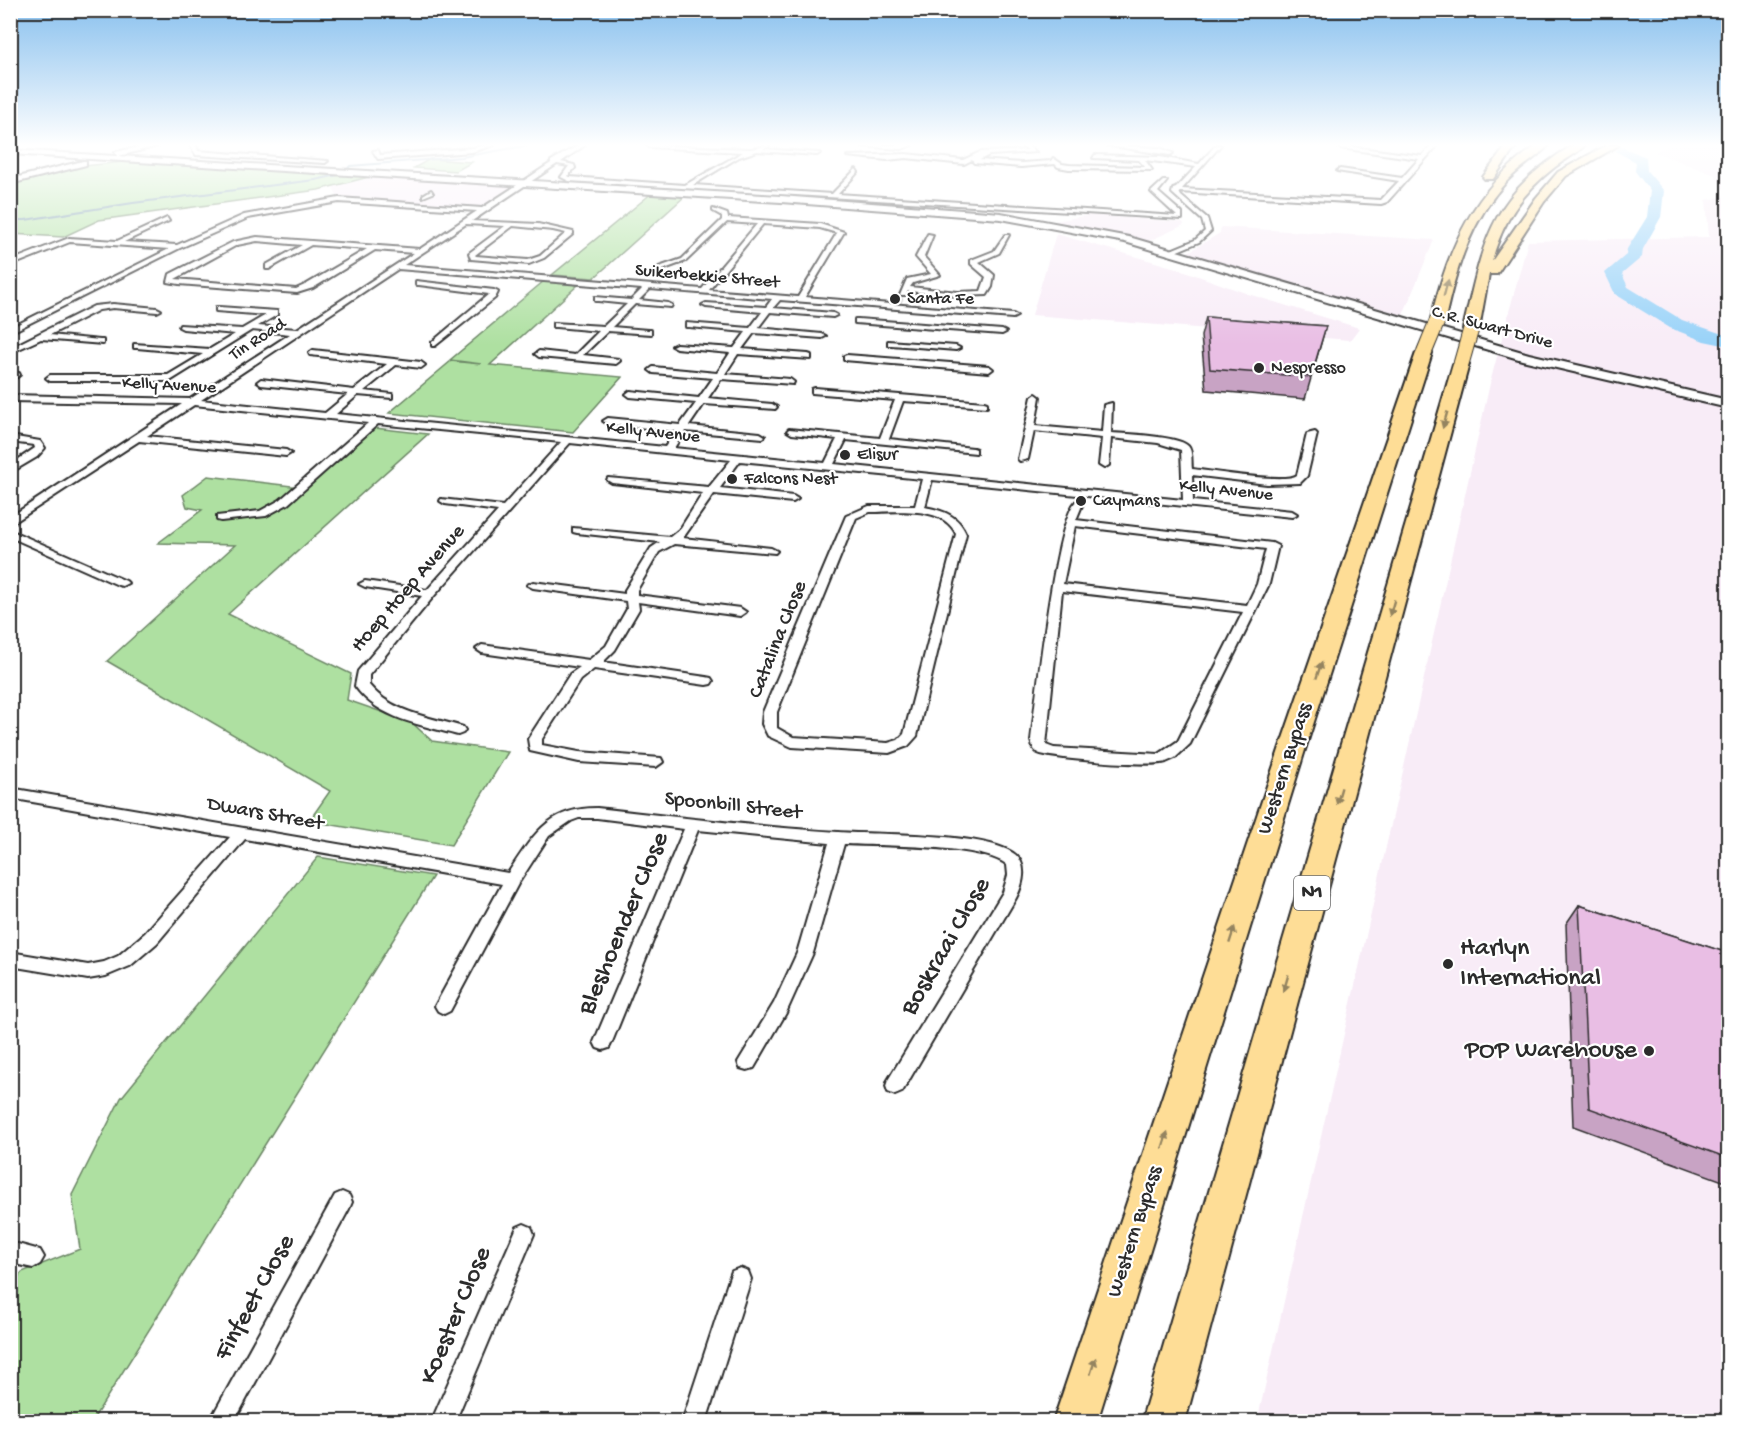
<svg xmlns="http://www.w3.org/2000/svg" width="1739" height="1432" font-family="'Gochi Hand',sans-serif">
	<rect width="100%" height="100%" fill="#fff"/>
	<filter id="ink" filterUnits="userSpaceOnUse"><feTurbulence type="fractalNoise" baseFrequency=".0167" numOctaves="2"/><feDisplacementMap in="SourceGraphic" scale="12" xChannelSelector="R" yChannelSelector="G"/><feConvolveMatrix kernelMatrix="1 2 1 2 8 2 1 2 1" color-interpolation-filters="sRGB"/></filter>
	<g filter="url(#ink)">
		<g fill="#f8ecf7">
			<path d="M1678 145H1722L1728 147V196L1715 175 1655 152 1659 149Z"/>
			<path d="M374 177 517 184 483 208 339 199 333 187Z"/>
			<path d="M1728 196V1421L1257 1422 1491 379 1528 241 1709 237 1706 200Z"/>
			<path d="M1089 215 1183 222 1184 225 1149 241 1050 222Z"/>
			<path d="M1221 227 1434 240 1403 315 1187 253 1220 233Z"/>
			<path d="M1056 234 1176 268 1248 294 1359 328 1350 340 1032 315Z"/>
		</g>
		<g fill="#aee0a1" stroke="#6c8666" stroke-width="1.5">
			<path d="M430 159 472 162 456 171 414 168Z"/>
			<path d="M123 162 373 176 318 190 99 220 63 237 11 234V184L74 167Z"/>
			<path d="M652 193 685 196 594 278 552 275Z"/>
			<path d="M544 281 579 284 490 365 622 377 573 432 389 413 451 361 481 364 450 360Z"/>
			<path d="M366 427 428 434 228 614 351 674 347 700 411 722 432 741 508 752 451 845 309 821 330 791 107 661 235 545 158 543 202 510 187 507 183 495 208 476 300 487Z"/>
			<path d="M318 857 433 876 92 1421H11L10 1287 22 1272 80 1249 72 1195 121 1098Z"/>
		</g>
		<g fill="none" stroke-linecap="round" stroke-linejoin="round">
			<path stroke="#6c8fa6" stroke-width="2" d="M10 220H25L133 203 315 180 343 174 350 166 462 157 530 145"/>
			<path fill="#98d2f8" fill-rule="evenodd" d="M1621 147 1646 157 1647 171 1664 191 1661 217 1643 249 1642 257 1622 274 1628 287 1682 320 1728 336V346L1704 341 1670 328 1615 294 1605 273 1626 255 1627 249 1647 217 1650 191 1635 171 1636 162 1615 151Z"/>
			<path stroke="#d5d5d5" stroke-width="8" stroke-dasharray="8 4" stroke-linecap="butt" d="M898 301 900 297"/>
			<g stroke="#2b2b2b" stroke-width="4">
				<g id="street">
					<path d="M190 145H196L198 151 328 161 325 163 196 155Z"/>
					<path d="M486 145H494L472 152 378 159 373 151 378 150 380 155 472 148Z"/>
					<path d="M579 145H585L561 162 574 165 575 168 568 176 570 177 685 185 743 152 649 147 647 145 751 149 770 145 763 149 820 153 817 155 757 151 739 157 693 185 832 194 856 169 858 172 838 194 1177 216 1151 192 1163 181H1167L1158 192 1182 213V219L569 181 561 177 569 166 557 164 472 221 538 224 573 232V234L544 258 529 264 471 259 469 253 505 226 466 224 404 265 702 289 757 224 727 222 686 261 659 271V267L682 259 722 220V216L713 211V209L727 214 728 218 820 224 844 232 805 297 1013 314 1017 316 1013 318 780 300 773 308 833 313 837 315 833 317 770 312 758 328 822 334 826 336 822 338 754 333 742 349 808 354 811 355V359L738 354 725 374 790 379 794 382 793 384 721 379 708 398 772 404 777 407 775 409 704 404 689 426 760 433 765 436 763 438 685 431 674 448 825 463 837 439 792 434 787 431 789 429 880 438 895 400 812 393V389L815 388 984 402 987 403V407L903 401 889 439 973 448 976 449V453L846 440 834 464 1183 500 1181 450 1158 443 1111 438 1109 465 1104 468 1099 465 1102 438 1034 431 1028 459 1020 461 1018 459 1032 397 1036 394 1040 397 1035 426 1102 432 1104 405 1112 403 1111 433C1127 434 1179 436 1188 446 1193 451 1191 463 1192 469 1210 471 1286 484 1297 475L1307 434 1315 432 1317 434 1307 476 1300 483 1267 484 1192 475 1193 501 1292 511 1297 514 1292 517 932 480 925 507C944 511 958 515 966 534L917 736 908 746 889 753 792 747 768 736 762 724 763 712 846 516 869 506H915L922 479 740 461 720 488 793 496 798 499 793 502 714 494 683 538 771 548 777 551 775 553 674 544 659 552 637 590V595L740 608 746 612 740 616 638 602 639 609 615 650 603 662 706 677 711 678 713 681 711 684 706 685 594 669 580 680 542 739V745L579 752 661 758 663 762 656 767 579 762 530 751 528 739 570 674 580 667 482 653 476 649 482 645 589 660 606 646 627 609 626 601 533 588 527 585 533 582 625 594V590L651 548 660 542 577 533 573 532V528L670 537 680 529 703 493 612 483 607 480 608 478 709 487 731 460 570 443 434 596 369 675V685C392 713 430 717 463 727L465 730 463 733 458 735C422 725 378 719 355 686L358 671 422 596 365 587 359 584 365 581 427 590 498 511 445 504 440 501 441 499 503 506 561 442 378 424 288 504 266 516 221 521 217 520V516L260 511 280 500 368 423 194 405 147 436 286 450 291 453 286 456 139 441 10 525V517L182 404 10 401V395L190 399 290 334 252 330 170 381H50L46 378 50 375H168L203 354 137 348H134V344L210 349 235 334 183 329 179 327 180 325 242 329 266 315 216 311V307H219L277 311V315L258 326 297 329 414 253 375 250 313 288 297 293 179 284 168 282 170 274 233 242 257 237 420 249 477 211 339 202 248 218 180 248 10 333V328L169 249 70 242 10 266V261L69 238 117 241 167 218 169 221 124 242 177 245 244 215 339 198 482 208 551 163V161ZM763 224 820 228 837 233 798 297 709 290ZM513 226 553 230 566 233 540 256 528 260 476 256 475 255ZM257 241 302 245 266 265V269H269L311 245 367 249 307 284 296 289 175 279 237 245ZM398 269 642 289 631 300 595 297V301H598L627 304 604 326 553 323V327H556L599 331 575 355 539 351 535 354 539 357 616 364 620 361 619 359 583 355 608 331 651 334V330H648L612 327 635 304 671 307 672 305 668 303 639 300 650 289 772 299 766 307 706 303 702 305 706 307 762 312 750 328 686 323V327H689L746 332 734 348 676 344 672 346 676 348 730 353 717 373 653 367 649 370 653 373 713 378 699 398 630 391 626 394 630 397 696 403 680 425 608 418 603 421 608 424 676 431 665 447 336 414 358 395 392 398V394L364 391 396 365 421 368 425 365 421 362 313 350 309 353 310 355 387 364 354 390 261 379 257 382 261 385 348 394 325 413 201 400ZM870 512C897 512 943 505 956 534L904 734 898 740 888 743 793 737 777 728V712L856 518Z"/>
					<path d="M847 145H912L902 149Z"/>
					<path d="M1021 145H1027L1036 152 989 155 980 160 1021 163 1051 161 1053 158 1062 164 1069 165 1145 167 1139 160 1093 158 1095 155 1160 157 1199 164 1216 145H1221L1182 189 1381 200 1399 181 1337 171 1340 169 1402 178 1419 159 1340 148 1338 145 1422 156 1432 145H1438L1387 202 1381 204 1179 192 1181 196 1207 218 1211 231 1199 242 1168 255 1166 252 1195 240 1205 231 1202 220 1172 193 1173 189 1176 188 1196 167 1145 160 1152 170 1069 169 1058 167 1055 164 1021 167 974 163 972 160 964 164 906 158 887 160 847 156 906 154 963 160 980 152 1028 150Z"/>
					<path d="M1105 145 1160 148 1173 153 1170 155Z"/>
					<path d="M431 190 433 193 423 197V195Z"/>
					<path d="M928 234 933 235 924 257 940 275 913 283 910 287 958 292 981 291 986 277 971 264V260L994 251 1005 235H1009L999 253 979 262 994 275 992 287 987 295 958 296 908 291 906 295H900L907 279 931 274 916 257Z"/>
					<path d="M416 281 494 290 498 292 495 298 435 346H432V342L489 294 419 285H416Z"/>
					<path d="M113 304 157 308 161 310 157 312 113 308 99 310 50 335 100 340H103V344L41 339 10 353V348L94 306Z"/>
					<path d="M858 319 1002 330 1006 332 1002 334 855 323V319Z"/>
					<path d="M888 341 956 346 960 348 956 350 891 345H888Z"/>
					<path d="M847 355 989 366 993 369 989 372 844 360V356Z"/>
					<path d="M10 371 19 373 20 375 16 378 10 377Z"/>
					<path d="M10 436 40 441 45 448 37 457 10 473V465L35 448 34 445 10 442Z"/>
					<path d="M1078 500 1083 503 1076 520 1272 543 1278 546 1269 584 1190 744 1175 758 1166 762C1152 767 1051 759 1038 753 1033 750 1033 746 1031 741 1035 708 1056 508 1078 500ZM1075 526 1266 549 1257 584 1247 605 1063 584ZM1062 591 1243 612 1178 741 1159 754 1054 748 1046 745Z"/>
					<path d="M10 530 126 581 128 583 122 586 118 585 10 537Z"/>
					<path d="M10 788 508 873C533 836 547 808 597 808 677 817 757 827 838 832 878 835 982 832 1013 853 1029 863 1023 885 1016 898L902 1092 895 1095 888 1092 886 1086 888 1080 1003 892 1008 875 1007 865C985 844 877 846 844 844L813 953 786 1013 754 1068 747 1070 740 1068 738 1062 774 1003 797 953 829 843 698 830 612 1042 609 1048 603 1050 597 1048 594 1042 684 829 597 818H579L571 821 549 836 518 884 450 1011 444 1014 438 1011 435 1006 502 884 245 839 157 943 130 966 106 976 88 979 10 966V952L88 965 104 962 118 956 145 933 230 837 10 798Z"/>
					<path d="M342 1192 349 1195 352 1202 349 1209 234 1422H209L335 1195Z"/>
					<path d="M524 1224 531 1227 534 1234 455 1422H431L517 1227Z"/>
					<path d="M10 1242 40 1250 44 1257 40 1264 33 1268 10 1263Z"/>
					<path d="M740 1268 748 1271 751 1279 706 1422H682L729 1279 732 1271Z"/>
				</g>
			</g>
			<g stroke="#2b2b2b" stroke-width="4">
				<g id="secondary">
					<path d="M148 145H161L119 156 781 196 1001 213 1129 237 1529 354 1728 400V408L1522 360 1125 242 1001 219 781 202 10 154V150L117 156 115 152Z"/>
					<path d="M83 161H86V165L10 184V179Z"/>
				</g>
			</g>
			<g stroke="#2b2b2b" stroke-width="4">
				<g id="highway">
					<path d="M1507 145H1517L1493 179H1485L1483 177Z"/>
					<path d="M1538 145H1549C1537 158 1520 167 1507 181 1471 220 1456 268 1445 319L1438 323 1433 322 1431 319C1448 248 1474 187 1538 145Z"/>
					<path d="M1573 145H1585C1577 154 1565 159 1555 167 1523 192 1502 221 1492 261L1536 198 1558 172 1607 145H1619L1566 176 1544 202 1497 274H1489L1479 329 1471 334 1466 332 1463 329C1484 239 1489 197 1573 145Z"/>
					<path d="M1424 348 1432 353 1305 750 1097 1422H1053L1279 750 1416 353Z"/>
					<path d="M1461 359 1469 364 1185 1422H1141L1453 364Z"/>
				</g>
			</g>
			<use href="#street" fill="#fff" fill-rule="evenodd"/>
			<use href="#secondary" fill="#fff" fill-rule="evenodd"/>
			<use href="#highway" fill="#fedd96" fill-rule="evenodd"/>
			<g stroke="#2b2b2b" stroke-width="17" stroke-linecap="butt">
				<g id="highway-bridge">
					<path d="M1424 353 1438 319"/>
					<path d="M1461 364 1471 329"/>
				</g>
			</g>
			<use href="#highway-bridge" stroke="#fedd96" stroke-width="15"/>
		</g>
		<g fill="#c8a3c4" stroke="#2b2b2b" stroke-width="1.5">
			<path d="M1206 317 1326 326 1305 399 1206 390 1201 336Z"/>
			<path d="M1579 905 1728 953V1183L1573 1126 1566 924Z"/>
		</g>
		<g fill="#e9bee4" stroke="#2b2b2b" stroke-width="1.5">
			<path d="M1206 317 1326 326 1311 377 1210 369Z"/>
			<path d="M1579 905 1728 953V1158L1589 1108Z"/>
		</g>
		<defs><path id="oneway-solid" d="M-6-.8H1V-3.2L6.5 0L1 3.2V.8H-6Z" transform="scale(1.5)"/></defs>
		<g fill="#948460">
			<use href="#oneway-solid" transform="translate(1446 288) rotate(-75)"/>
			<use href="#oneway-solid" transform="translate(1445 420) rotate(106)"/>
			<use href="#oneway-solid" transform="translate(1392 608) rotate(106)"/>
			<use href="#oneway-solid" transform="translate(1319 670) rotate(-72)"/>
			<use href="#oneway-solid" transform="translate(1339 796) rotate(106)"/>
			<use href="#oneway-solid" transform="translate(1232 935) rotate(-72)"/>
			<use href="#oneway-solid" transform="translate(1286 983) rotate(106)"/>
			<use href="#oneway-solid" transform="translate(1165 1140) rotate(-72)"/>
			<use href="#oneway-solid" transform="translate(1093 1366) rotate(-72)"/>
		</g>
	</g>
	<linearGradient id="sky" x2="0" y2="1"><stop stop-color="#88c0ee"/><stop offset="0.42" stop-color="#fff"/><stop offset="1" stop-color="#fff" stop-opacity="0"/></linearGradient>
	<rect width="1739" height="345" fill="url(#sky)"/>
	<g fill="#2b2b2b" stroke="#fff" stroke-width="2">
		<circle cx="895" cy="299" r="6"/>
		<circle cx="1259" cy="368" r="6"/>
		<circle cx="845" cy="455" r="6"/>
		<circle cx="732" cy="479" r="6"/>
		<circle cx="1081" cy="501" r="6"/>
		<circle cx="1448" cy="964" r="6"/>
		<circle cx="1649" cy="1051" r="6"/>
	</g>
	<g text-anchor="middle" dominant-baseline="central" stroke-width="4.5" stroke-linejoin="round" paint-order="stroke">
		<g font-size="18" fill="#2b2b2b" stroke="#fff">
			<text transform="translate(707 277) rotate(5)">Suikerbekkie Street</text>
			<text transform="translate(1492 328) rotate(15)">C.R. Swart Drive</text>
			<text transform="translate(258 340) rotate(-33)">Tin Road</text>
			<text transform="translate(169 386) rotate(3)">Kelly Avenue</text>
			<text transform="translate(653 433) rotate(6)">Kelly Avenue</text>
			<text transform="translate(1226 491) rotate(6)">Kelly Avenue</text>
		</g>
		<g font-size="18" fill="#2b2b2b" stroke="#fff" text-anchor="start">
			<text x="907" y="299">Santa Fe</text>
			<text x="1271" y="368">Nespresso</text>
			<text x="857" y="455">Elisur</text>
			<text x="744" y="479">Falcons Nest</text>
			<text x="1093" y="501">Caymans</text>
		</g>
		<rect fill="#fff" stroke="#6b6b6b" stroke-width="1.5" x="1294" y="876" width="36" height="34" rx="4.5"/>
		<g font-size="20" font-weight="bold" fill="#2b2b2b">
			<text x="1312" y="893">N1</text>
		</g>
		<g font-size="21" fill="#2b2b2b" stroke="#fff">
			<text transform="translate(409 589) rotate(-49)">Hoep Hoep Avenue</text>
			<text transform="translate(779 640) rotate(-68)">Catalina Close</text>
			<text transform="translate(1286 769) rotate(-72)">Western Bypass</text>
			<text transform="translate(733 807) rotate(6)">Spoonbill Street</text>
			<text transform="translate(265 815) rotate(10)">Dwars Street</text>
			<text transform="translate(1136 1232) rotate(-72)">Western Bypass</text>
		</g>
		<g font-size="26" fill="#2b2b2b" stroke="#fff">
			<text transform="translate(625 924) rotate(-67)">Bleshoender Close</text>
			<text transform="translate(947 947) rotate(-60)">Boskraai Close</text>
			<text transform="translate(256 1298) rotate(-61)">Finfeet Close</text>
			<text transform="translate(457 1316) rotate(-67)">Koester Close</text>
		</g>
		<g font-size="26" fill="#2b2b2b" stroke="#fff" text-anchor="start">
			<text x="1460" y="949">Harlyn<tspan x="1460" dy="30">International</tspan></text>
			<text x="1637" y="1051" text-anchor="end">POP Warehouse</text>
		</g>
	</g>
	<rect width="1739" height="1432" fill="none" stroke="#fff" stroke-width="36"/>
	<rect x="18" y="18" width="1703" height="1396" fill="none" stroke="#2b2b2b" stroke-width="2" filter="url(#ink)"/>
</svg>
